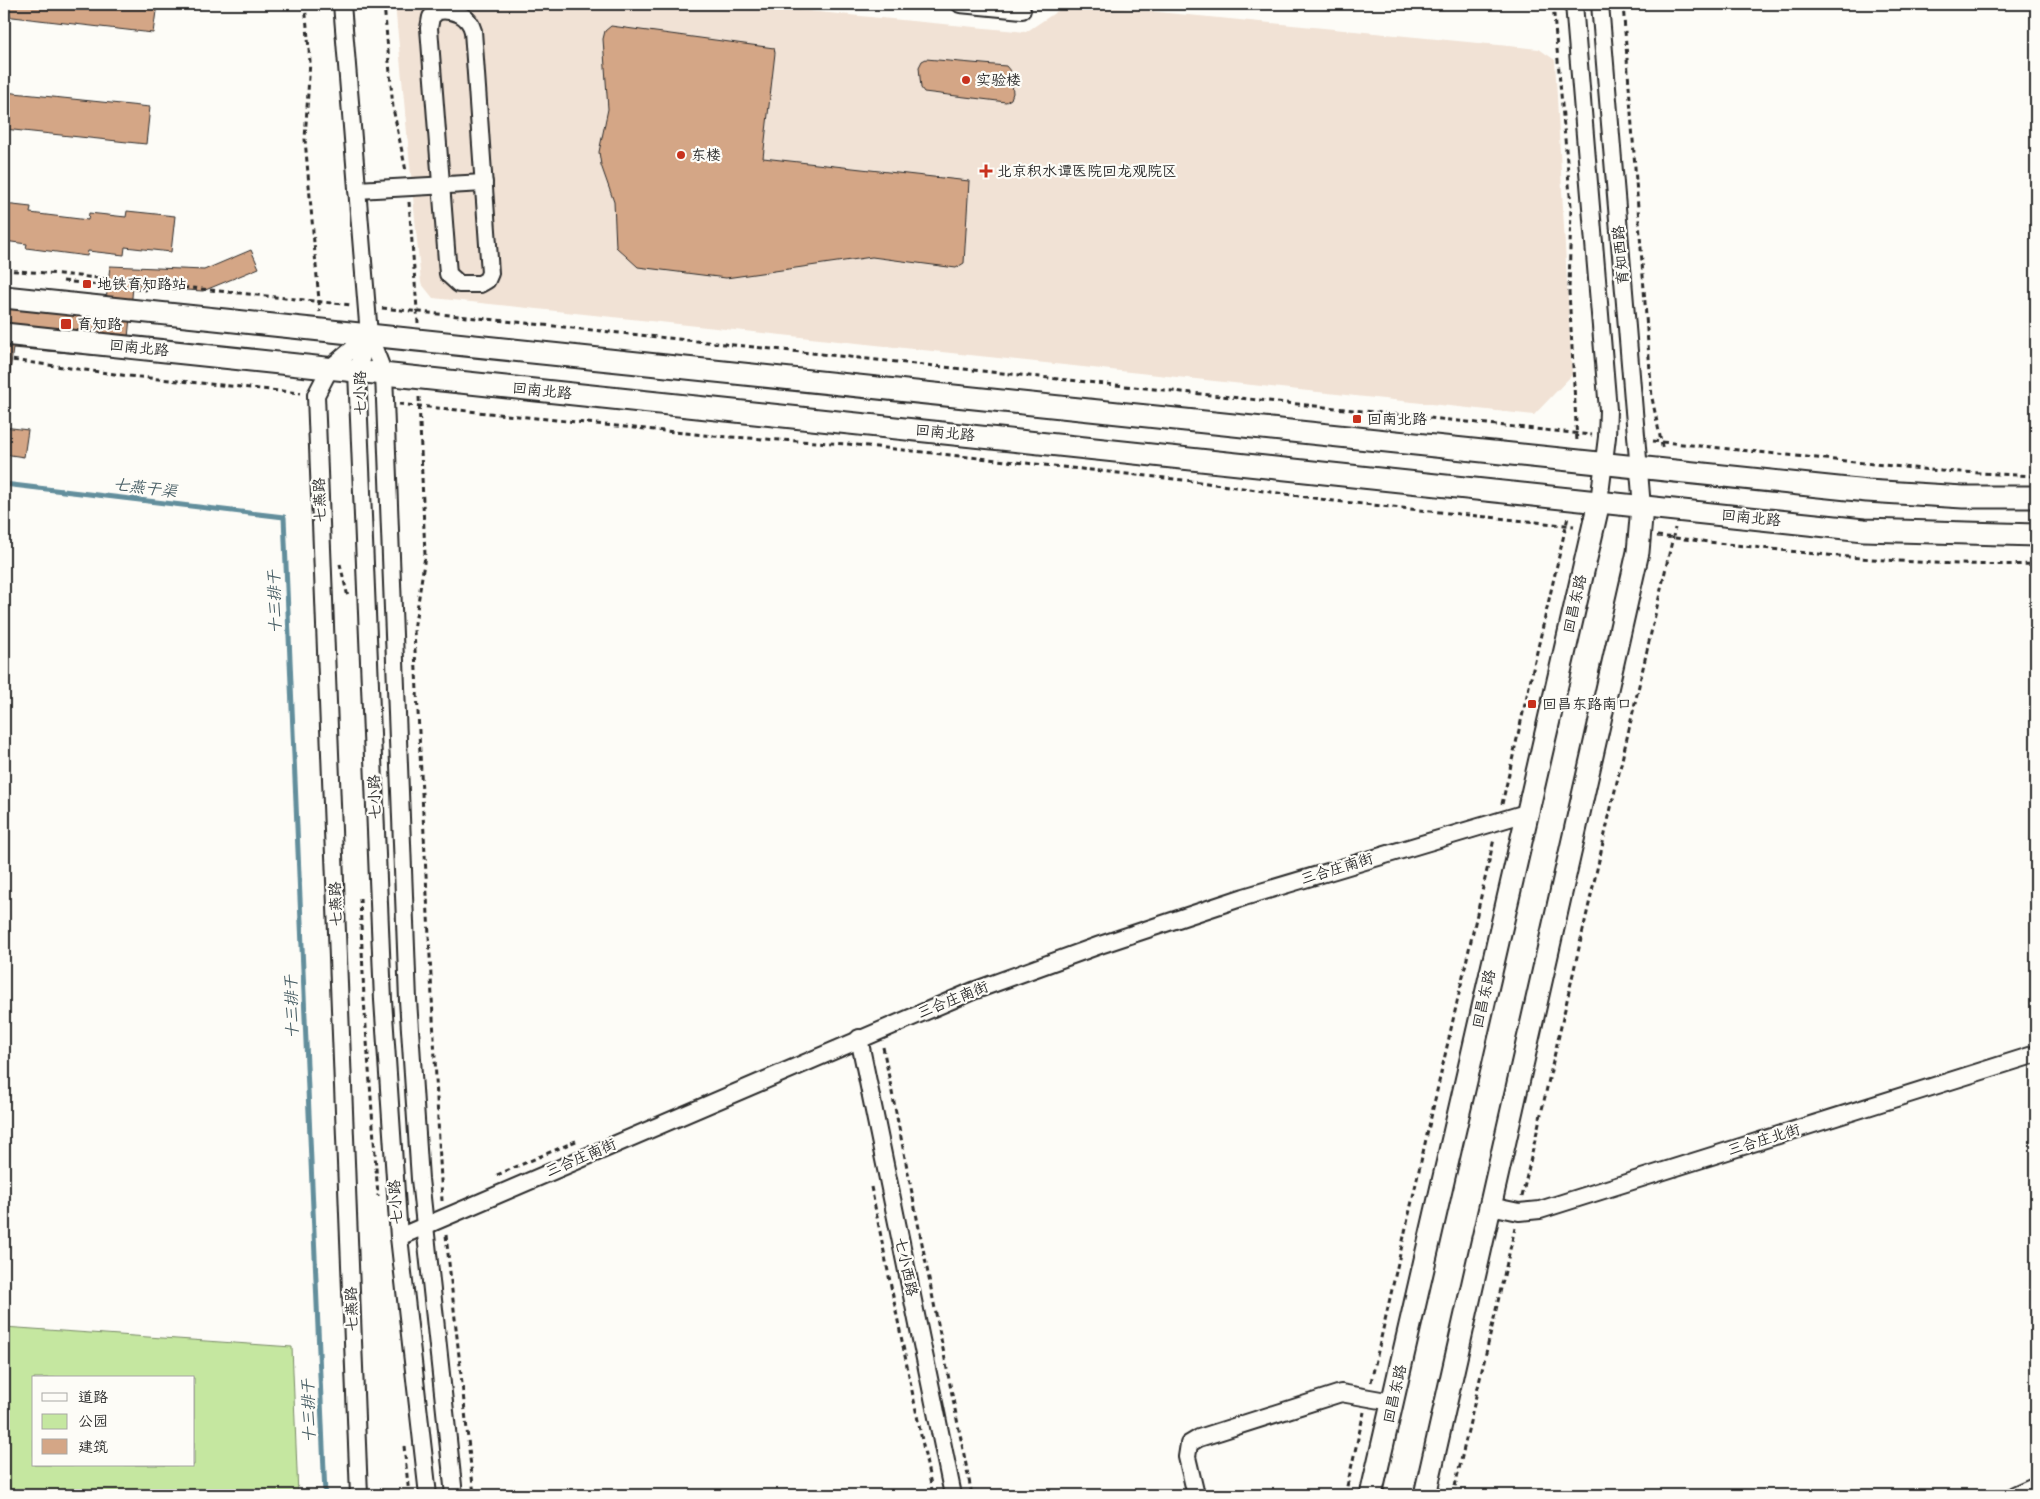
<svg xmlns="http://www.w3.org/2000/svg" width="2040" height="1499" font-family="'Architects Daughter','LXGW WenKai TC',sans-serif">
	<rect width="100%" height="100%" fill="#fdfcf7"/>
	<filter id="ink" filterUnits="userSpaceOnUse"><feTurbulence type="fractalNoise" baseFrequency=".02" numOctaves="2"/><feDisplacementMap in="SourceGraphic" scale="10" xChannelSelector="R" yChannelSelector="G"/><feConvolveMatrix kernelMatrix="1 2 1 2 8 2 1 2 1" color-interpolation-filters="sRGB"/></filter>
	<g filter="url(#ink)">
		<path fill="#f1e2d5" d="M395 4H736L1026 32 1068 4H1076L1539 49 1555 60 1572 375 1534 415 433 298 421 283Z"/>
		<path fill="#c5e7a0" stroke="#788966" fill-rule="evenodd" d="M4 1327 292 1347 298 1495H4ZM34 1378H194V1465H34Z"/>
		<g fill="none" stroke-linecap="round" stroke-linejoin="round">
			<path stroke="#628e9c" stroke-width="5" d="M4 484 284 517 325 1495"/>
		</g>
		<g fill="#d4a686" stroke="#2b2b2b">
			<path d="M4 4H157L153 33 4 16Z"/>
			<path d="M611 26 774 48 775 53 763 158 969 181 964 263 956 268 872 257 726 278 638 267 616 247 614 202 601 165 599 152 608 109 603 39 605 31Z"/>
			<path d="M926 59 1006 66 1011 72 1013 93 1011 99 1006 102 924 92 921 88 919 67 922 61Z"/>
			<path d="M4 92 150 107 146 144 4 129Z"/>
			<path d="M4 204 31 207 30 213 88 220 89 213 126 217 127 211 175 216 171 252 125 247 124 255 88 251 87 256 26 248 27 244 4 241Z"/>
			<path d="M251 250 259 268 203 291 133 287 126 358 13 348 4 421V288L106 300 110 266 204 270Z"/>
			<path d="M4 427 28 430 24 457 4 454Z"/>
		</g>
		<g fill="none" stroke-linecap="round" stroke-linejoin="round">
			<g stroke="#2b2b2b" stroke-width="20">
				<g id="minor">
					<path d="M342 4 369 335 384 374 408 1000 420 1179 454 1495"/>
					<path d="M960 4 1022 10"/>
					<path d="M1574 4 1608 410 1607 437 1599 502"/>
					<path d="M1600 4 1642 507"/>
					<path d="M438 11C454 9 469 15 473 31L490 273 487 280 480 284H459L448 274 429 28 431 17Z"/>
					<path d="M357 190 484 183"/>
					<path d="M369 335 357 371 383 1000 399 1237 428 1495"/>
					<path d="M859 1038 953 1495"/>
					<path d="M1490 1206 1519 1212 1540 1210 2036 1054"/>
					<path d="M399 1237 973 991 1100 945 1244 897 1526 813"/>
					<path d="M359 1495 316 395 330 368 369 335"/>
					<path d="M1196 1495 1187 1457 1189 1444 1199 1438 1341 1393 1392 1402"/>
					<path d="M2014 1495 2036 1485"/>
				</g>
			</g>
			<g stroke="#2b2b2b" stroke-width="25">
				<g id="major">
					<path d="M4 297 1867 491 1963 497H2036"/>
					<path d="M4 334 1864 530 2036 535"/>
					<path d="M1371 1495 1599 502"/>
					<path d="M1425 1495 1638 552 1642 507"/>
				</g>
			</g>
			<g stroke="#2b2b2b" stroke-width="3" stroke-dasharray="5 4" stroke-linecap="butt">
				<path d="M305 4 310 61 305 139 320 312"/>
				<path d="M384 4 393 108 406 171"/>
				<path d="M1553 4 1571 206 1569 291 1577 442"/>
				<path d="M1623 4 1652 398 1663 451"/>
				<path d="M409 202 418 323"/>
				<path d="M4 270 60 274 351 305"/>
				<path d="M63 281 146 290"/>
				<path d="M382 308 1592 435"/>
				<path d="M4 359 129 376 301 393"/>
				<path d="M419 397 425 556 414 630 442 1201"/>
				<path d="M399 404 714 436 848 444 1193 481 1334 501 1574 526"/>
				<path d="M1653 441 1941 471 2036 476"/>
				<path d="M1657 536C1782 550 1910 568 2036 564"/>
				<path d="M340 564 348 597"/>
				<path d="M1502 804 1568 517"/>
				<path d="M360 898 364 999 378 1196"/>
				<path d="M883 1047 972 1495"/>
				<path d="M497 1175 576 1141"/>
				<path d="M871 1187 933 1495"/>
				<path d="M1522 1197 1675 528"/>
				<path d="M446 1235 474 1495"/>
				<path d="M1371 1382 1494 839"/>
				<path d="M404 1446 409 1495"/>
				<path d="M1345 1495 1364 1412"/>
				<path d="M1453 1495 1515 1228"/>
				<path d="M1988 1495 1999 1490"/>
			</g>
			<use href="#minor" stroke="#fdfcf7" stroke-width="16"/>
			<use href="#major" stroke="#fdfcf7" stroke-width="21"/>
		</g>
	</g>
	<g fill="#c8321e" stroke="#fdfcf7" stroke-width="2">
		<circle cx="966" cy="80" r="5"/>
		<circle cx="681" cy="155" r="5"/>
		<path d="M983.5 163.5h5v5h5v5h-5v5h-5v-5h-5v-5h5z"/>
		<rect x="82" y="279" width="10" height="10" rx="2.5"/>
		<rect x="60" y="318" width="12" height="12" rx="2.5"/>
		<rect x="1352" y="414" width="10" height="10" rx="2.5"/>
		<rect x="1527" y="699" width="10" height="10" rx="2.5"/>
	</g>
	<g text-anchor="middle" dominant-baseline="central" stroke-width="4.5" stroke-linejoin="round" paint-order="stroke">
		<g font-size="15" fill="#2b2b2b" stroke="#fdfcf7" text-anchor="start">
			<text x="976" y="80">实验楼</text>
			<text x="691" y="155">东楼</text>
			<text x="997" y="171">北京积水谭医院回龙观院区</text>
			<text x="97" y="284">地铁育知路站</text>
			<text x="77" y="324">育知路</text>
			<text x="1367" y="419">回南北路</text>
			<text x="1542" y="704">回昌东路南口</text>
		</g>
		<g font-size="15" fill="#2b2b2b" stroke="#fdfcf7">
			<text transform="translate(1621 255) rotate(-95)">育知西路</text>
			<text transform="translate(139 348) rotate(6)">回南北路</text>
			<text transform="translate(542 391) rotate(6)">回南北路</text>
			<text transform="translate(360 393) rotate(-90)">七小路</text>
			<text transform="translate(945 433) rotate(6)">回南北路</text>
			<text transform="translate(320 500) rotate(-92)">七燕路</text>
			<text transform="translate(1751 518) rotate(6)">回南北路</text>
			<text transform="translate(1575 604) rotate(-77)">回昌东路</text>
			<text transform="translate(375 797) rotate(-92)">七小路</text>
			<text transform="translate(1337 869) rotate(-17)">三合庄南街</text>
			<text transform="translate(336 904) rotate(-92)">七燕路</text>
			<text transform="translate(1484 999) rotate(-77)">回昌东路</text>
			<text transform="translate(953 1000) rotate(-22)">三合庄南街</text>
			<text transform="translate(1764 1140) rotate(-17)">三合庄北街</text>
			<text transform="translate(581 1158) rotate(-23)">三合庄南街</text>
			<text transform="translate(396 1202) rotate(-94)">七小路</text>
			<text transform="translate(906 1267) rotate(78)">七小西路</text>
			<text transform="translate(352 1309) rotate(-92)">七燕路</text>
			<text transform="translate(1395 1394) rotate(-77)">回昌东路</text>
		</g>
		<g font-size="16" font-style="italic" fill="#475d64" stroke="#fdfcf7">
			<text transform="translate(145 488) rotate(7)">七燕干渠</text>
			<text transform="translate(275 602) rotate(-92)">十三排干</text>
			<text transform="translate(292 1007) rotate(-92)">十三排干</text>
			<text transform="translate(309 1411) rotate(-92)">十三排干</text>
		</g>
	</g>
	<rect width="2040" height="1499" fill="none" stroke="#fdfcf7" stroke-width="20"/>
	<rect x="10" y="10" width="2020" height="1479" fill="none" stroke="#2b2b2b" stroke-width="2" filter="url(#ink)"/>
	<rect x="32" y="1376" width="162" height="90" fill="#fdfcf7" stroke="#a9a8a5"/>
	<rect x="42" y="1393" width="25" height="8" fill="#fdfcf7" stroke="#a9a8a5"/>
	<text x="78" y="1402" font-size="15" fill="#2b2b2b">道路</text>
	<rect x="42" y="1414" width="25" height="15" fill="#c5e7a0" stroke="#a9a8a5"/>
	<text x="78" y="1426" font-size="15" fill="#2b2b2b">公园</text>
	<rect x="42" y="1439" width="25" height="15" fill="#d4a686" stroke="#a9a8a5"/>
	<text x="78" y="1452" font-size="15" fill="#2b2b2b">建筑</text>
</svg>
